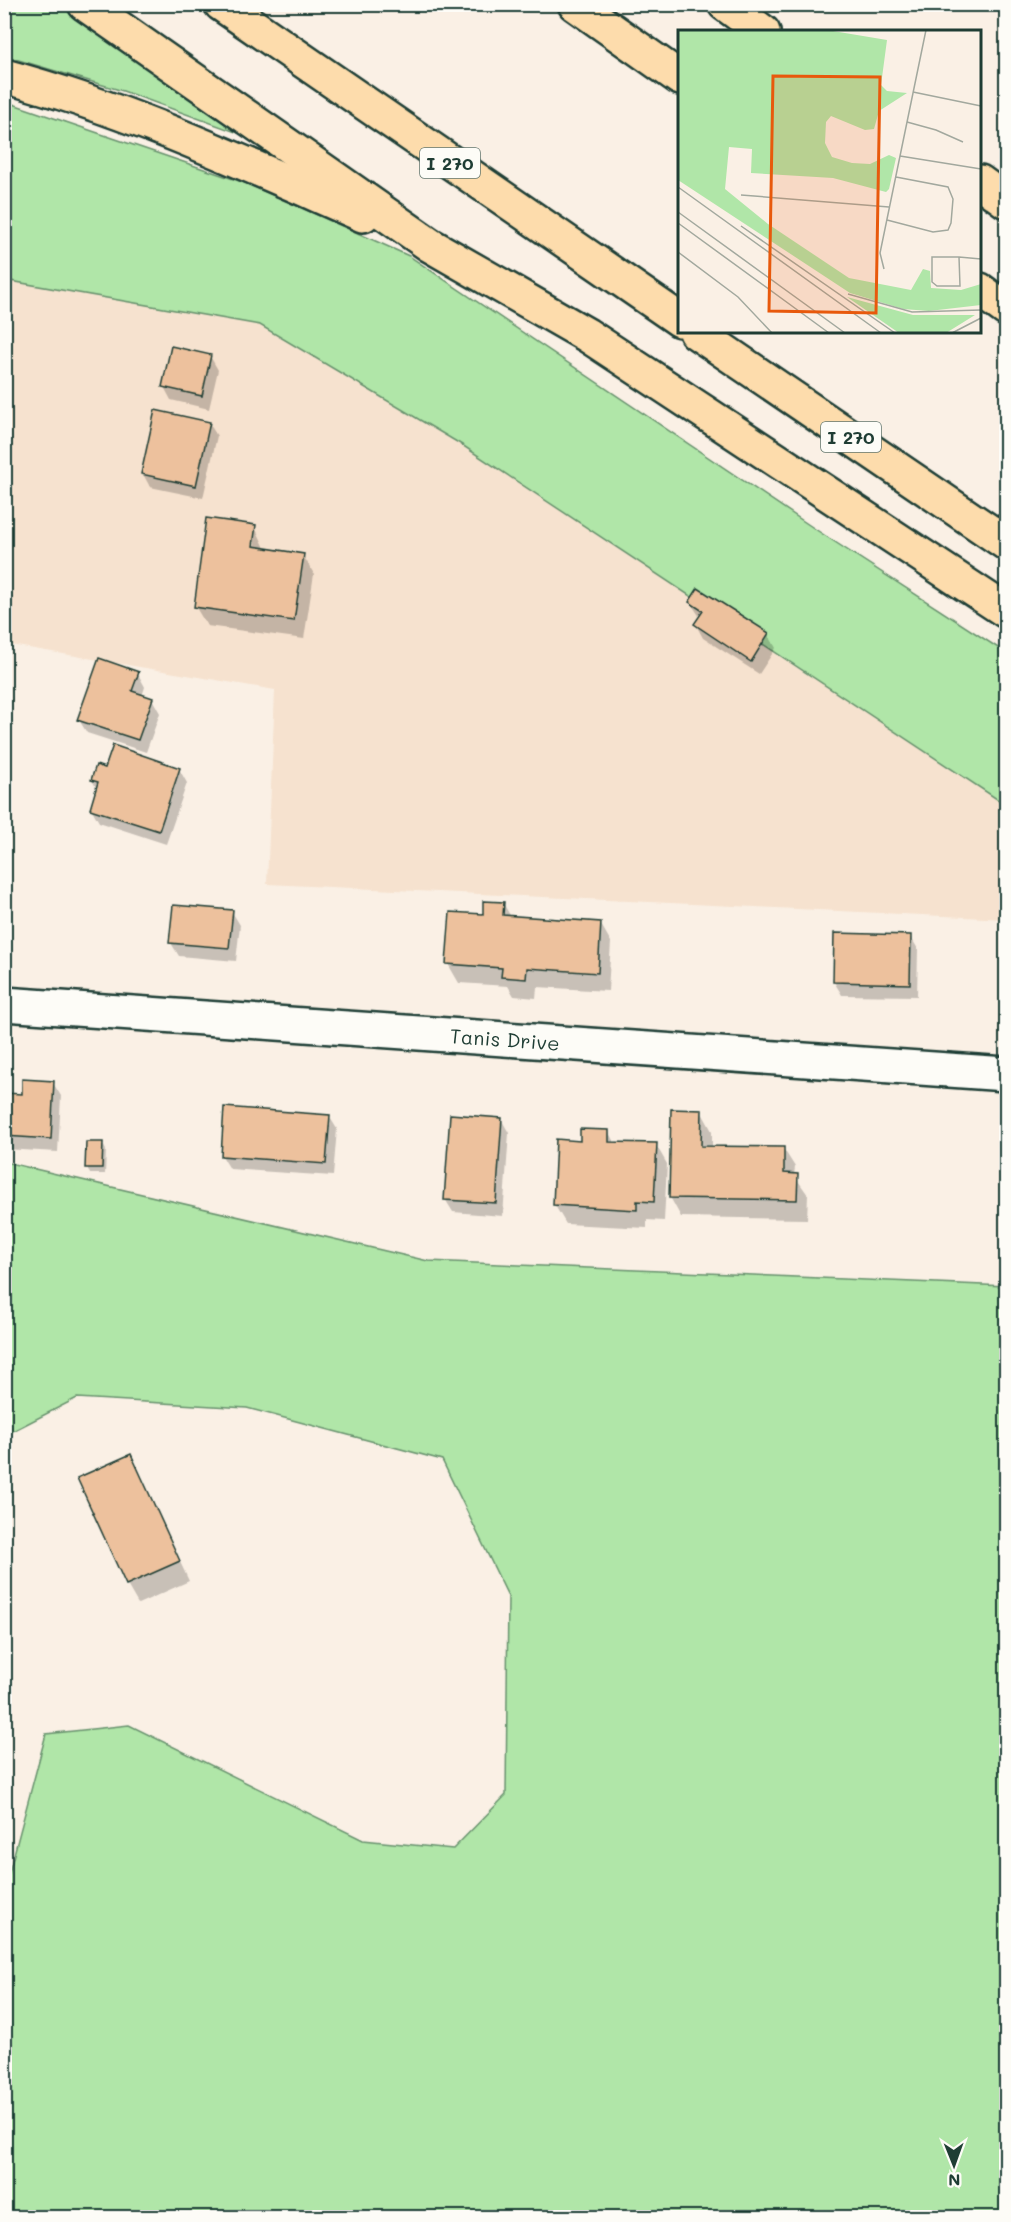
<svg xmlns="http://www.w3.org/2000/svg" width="1011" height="2222" font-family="Mali,sans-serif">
	<rect width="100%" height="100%" fill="#faf0e5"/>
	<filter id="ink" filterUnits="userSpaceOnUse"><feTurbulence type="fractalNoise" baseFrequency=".0167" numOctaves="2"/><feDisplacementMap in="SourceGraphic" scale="12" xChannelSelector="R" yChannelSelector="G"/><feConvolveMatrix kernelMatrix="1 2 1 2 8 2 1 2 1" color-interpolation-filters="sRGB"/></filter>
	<g filter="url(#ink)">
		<path fill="#f6e2cf" d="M4 280 260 325 462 445 1006 805V919L267 884 275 690 5 644Z"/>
		<g fill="#b0e6a8" stroke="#68926e" stroke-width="1.5">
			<path d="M4 5H63L274 146 123 91 5 56Z"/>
			<path d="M4 101 248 184 409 256 818 531 1006 653V805L462 445 260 325 5 280Z"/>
			<path d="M5 1162 428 1261 1006 1286V2217H5V1888L46 1734 129 1725 363 1840 453 1849 506 1795 508 1596 442 1460 247 1408 77 1398 5 1435Z"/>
		</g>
		<g fill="#0003" fill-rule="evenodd">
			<path d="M210 356 218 370 209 409 171 400 164 387Z"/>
			<path d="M209 423 217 436 203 498 150 487 143 474Z"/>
			<path d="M255 527 266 550 303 555 314 574 304 639 207 626 195 606ZM252 542H255L253 554Z"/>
			<path d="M699 590 768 634 776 648 759 674 703 638 696 625 700 617 690 602Z"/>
			<path d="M138 674 145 687 142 696 152 699 160 713 146 752 87 733 79 720Z"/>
			<path d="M179 769 187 783 166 844 99 822 91 808 97 789 92 780 106 770Z"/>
			<path d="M503 903 511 917 600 923 611 942 608 991 537 987 536 998 514 996 508 986 459 983 448 964 484 916Z"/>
			<path d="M232 912 240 925 236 961 179 956 171 943Z"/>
			<path d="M835 935 910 936 918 949 917 996 842 995 834 982Z"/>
			<path d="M53 1083 61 1096 58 1152 4 1149V1094L24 1095Z"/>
			<path d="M225 1109 329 1116 337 1129 333 1176 230 1169 222 1156Z"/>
			<path d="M701 1111 712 1131V1147L783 1148 795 1167 794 1175 808 1195 807 1219 681 1217 670 1197V1148Z"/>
			<path d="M501 1119 509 1133 503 1216 453 1212 445 1199Z"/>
			<path d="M608 1131 615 1144 656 1145 667 1164 664 1221 647 1220V1228L566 1224 554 1204Z"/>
			<path d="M102 1143 106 1150 105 1174H90L87 1167Z"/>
			<path d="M130 1456 189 1581 138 1604 127 1585Z"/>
		</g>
		<g fill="#edc19d" stroke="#1f3d34" stroke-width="1.5">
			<path d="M171 346 211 355 202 396 162 387Z"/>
			<path d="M155 410 210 422 196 486 141 474Z"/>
			<path d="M206 518 256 525 253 546 304 554 294 621 194 607Z"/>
			<path d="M698 588 769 633 751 662 694 624 703 611 689 602Z"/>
			<path d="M99 658 139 672 132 691 153 698 138 740 77 720Z"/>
			<path d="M113 745 180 768 159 831 90 809 98 782 91 780 96 765 105 768Z"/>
			<path d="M483 901 504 902 503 915 601 922 598 973 527 968 526 979 501 977 502 968 446 964 450 912 483 914Z"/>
			<path d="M173 905 233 910 229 948 169 943Z"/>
			<path d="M834 933 911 935 910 984 833 982Z"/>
			<path d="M22 1079 54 1081 51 1139 4 1136V1093L22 1094Z"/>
			<path d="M224 1107 330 1115 326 1164 221 1156Z"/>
			<path d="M671 1109 702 1110 701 1146 784 1147V1173L798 1174 797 1200 669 1198Z"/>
			<path d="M450 1114 502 1118 496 1203 444 1200Z"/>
			<path d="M580 1129 609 1130V1142L657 1143 654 1202 637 1201V1210L553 1205 556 1139 580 1141Z"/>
			<path d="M86 1142H103L102 1168H85Z"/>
			<path d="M131 1454 180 1561 126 1585 77 1478Z"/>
		</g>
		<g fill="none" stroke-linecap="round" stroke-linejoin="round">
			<g stroke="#1f3d34" stroke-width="38">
				<g id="minor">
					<path id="s1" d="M4 1004 1006 1074"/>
				</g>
			</g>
			<g stroke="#1f3d34" stroke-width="38">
				<g id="highway">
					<path d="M85 4 430 245 587 335 1006 611"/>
					<path d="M221 4 680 320"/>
					<path d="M575 4 680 78"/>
					<path d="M725 4 763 32"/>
					<path d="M4 76C128 109 246 164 363 215"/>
					<path d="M980 182 1006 201"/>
					<path d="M980 290 1006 309"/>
					<path d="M696 332 1006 543"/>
				</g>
			</g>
			<use href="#minor" stroke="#fdfcf7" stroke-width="33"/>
			<use href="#highway" stroke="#fddcac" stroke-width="33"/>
		</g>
	</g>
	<g text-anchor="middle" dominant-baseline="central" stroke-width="4.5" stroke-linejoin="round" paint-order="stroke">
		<g fill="#fdfcf7" stroke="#62766e" stroke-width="1.5">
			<rect x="420" y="148" width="60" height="30" rx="4.5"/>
			<rect x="821" y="422" width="60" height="30" rx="4.5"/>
		</g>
		<g font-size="18" font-weight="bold" fill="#1f3d34">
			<text x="450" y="163">I 270</text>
			<text x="851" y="437">I 270</text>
		</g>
		<g font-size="20" fill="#1f3d34" stroke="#fdfcf7">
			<text stroke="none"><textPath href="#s1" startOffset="502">Tanis Drive</textPath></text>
		</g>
	</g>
	<g transform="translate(678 30)">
		<rect width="303" height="303" fill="#faf0e5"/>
		<path d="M0 0H149L209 10 203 55 209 61 229 63 201 81 196 99 187 100 153 86 148 92 147 113 154 127 174 133 192 134 211 125 218 128 211 159 208 162 155 148 73 143 74 119 51 117 47 159 90 194 171 248 233 260 245 239 252 241 253 258 283 260 303 254V275L251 281 225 279 172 263 0 150ZM169 267 235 285H297L268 303H221Z" fill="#b0e6a8"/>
		<path fill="none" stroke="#a2a89e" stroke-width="1.5" d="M235 62 303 76M229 92 258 100 285 112M222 126 303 139M0 157 203 303M63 165 211 177M0 182 167 303M209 190 255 202 270 200 273 193 275 169 270 157 218 147M0 193 151 303M63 196 217 303M0 222 60 267 94 303M281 227 282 256H259L254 252V227H281L303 229M206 239 202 223 248 0M170 264 234 282 303 280M274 303 303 288"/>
		<path fill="#e8590c" fill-opacity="0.15" stroke="#e8590c" stroke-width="3" d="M95 46 202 47 198 283 91 281Z"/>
		<rect width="303" height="303" fill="none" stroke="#1f3d34" stroke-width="3"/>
	</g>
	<rect width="1011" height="2222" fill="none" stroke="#fdfcf7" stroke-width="24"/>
	<rect x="12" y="12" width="987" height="2198" fill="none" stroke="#1f3d34" stroke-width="2" filter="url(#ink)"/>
	<g transform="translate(954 2165) rotate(179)" stroke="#fdfcf7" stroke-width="4.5" paint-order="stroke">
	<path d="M0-4.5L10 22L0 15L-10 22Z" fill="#1f3d34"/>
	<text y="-9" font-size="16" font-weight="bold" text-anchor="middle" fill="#1f3d34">N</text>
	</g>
</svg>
